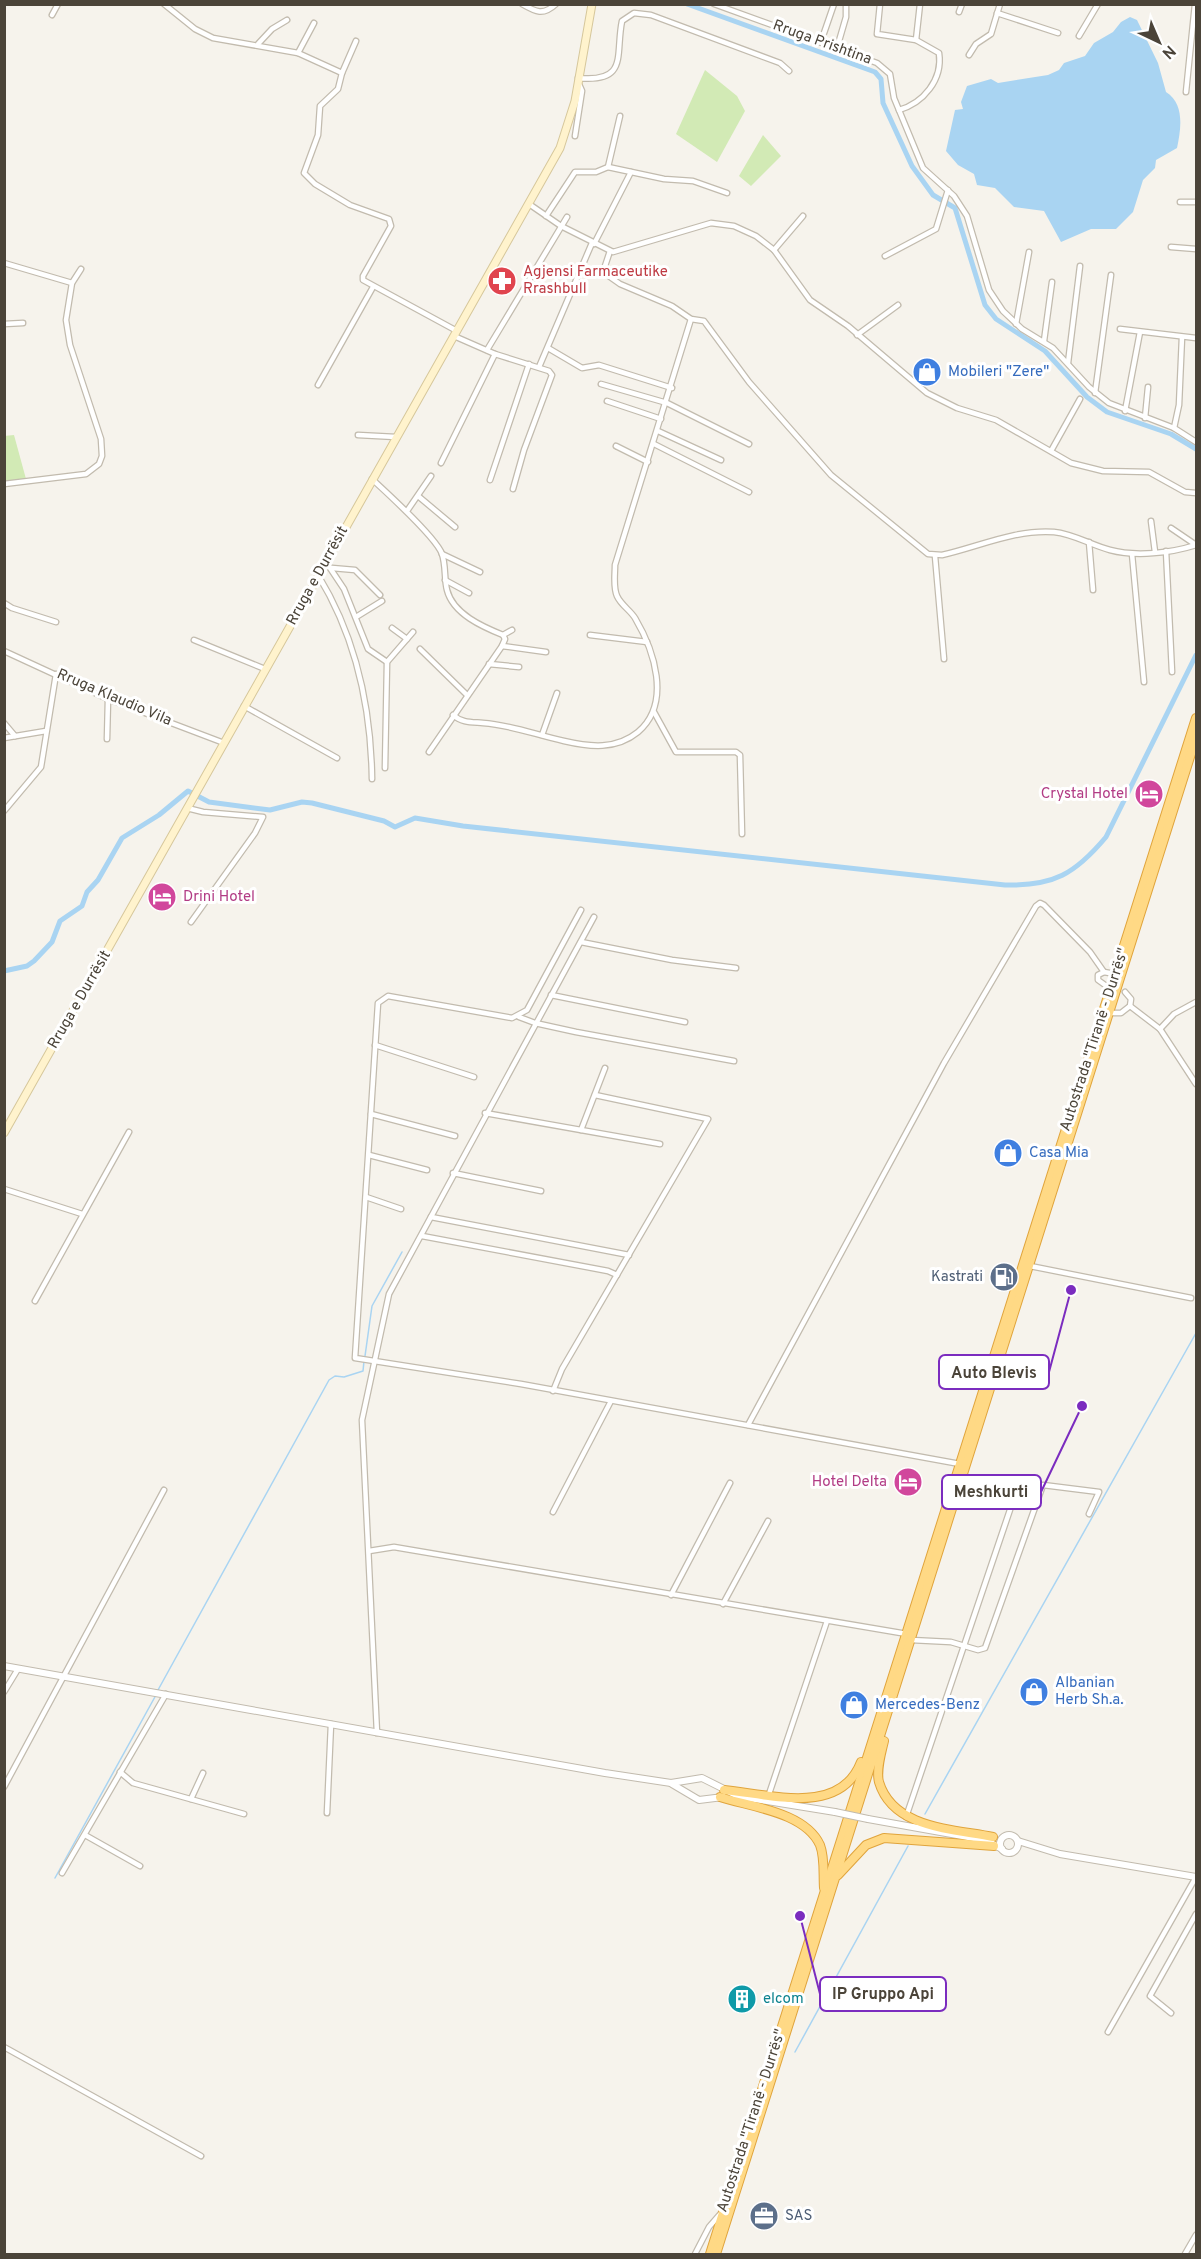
<svg xmlns="http://www.w3.org/2000/svg" width="1201" height="2259" font-family="Overpass,sans-serif">
	<rect width="100%" height="100%" fill="#f6f3ec"/>
	<g fill="#d2eab5">
		<path d="M705 70 737 96 745 111 717 162 676 134Z"/>
		<path d="M763 135 781 156 751 186 739 176Z"/>
		<path d="M14 435 26 479 5 482 4 436Z"/>
	</g>
	<path fill="#a9d4f2" d="M1130 17 1137 20 1158 63 1166 92C1185 104 1181 129 1177 148L1156 160 1155 168 1143 180 1133 212 1116 229H1091L1061 242 1044 211 1014 207 995 188 977 185 974 174 958 165 946 151 955 110 963 109 961 102 967 86 991 79 998 83 1048 75 1059 70 1064 63 1085 56 1094 43 1113 32 1121 22Z"/>
	<g fill="none" stroke-linecap="round" stroke-linejoin="round">
		<g stroke="#a9d4f2" stroke-width="1.5">
			<path d="M365 1356 372 1306 402 1252"/>
			<path d="M158 1690 329 1380 335 1376 344 1377 363 1371 364 1361"/>
			<path d="M925 1814 1196 1333"/>
			<path d="M55 1878 156 1695"/>
			<path d="M795 2052 908 1846"/>
		</g>
		<g stroke="#a9d4f2" stroke-width="5">
			<path d="M687 4 875 72 881 79 883 103 912 166 933 195 955 208 985 305 996 319 1045 351 1087 397 1107 412 1171 434 1196 449"/>
			<path d="M4 971 27 966 34 961 52 942 60 921 82 906 87 892 98 880 122 838 159 815 188 791 209 802 270 810 302 802 312 803 384 821 395 827 415 818 463 826 1005 885C1054 886 1075 874 1106 837L1196 655"/>
		</g>
		<g stroke="#c2bbae" stroke-width="7">
			<g id="minor">
				<path d="M164 4 195 29 213 38 298 53 342 73"/>
				<path d="M522 4C536 12 543 16 556 4"/>
				<path d="M714 4 877 63 890 74 894 98 923 168 954 196 967 216 989 290 1003 311 1022 329 1053 348 1089 387 1109 403 1174 428 1196 442"/>
				<path d="M880 4 877 34 916 40 939 53C943 80 923 103 899 110"/>
				<path d="M959 12 962 4"/>
				<path d="M997 13 1058 33"/>
				<path d="M52 15 58 4"/>
				<path d="M824 33 834 4"/>
				<path d="M1079 36 1098 4"/>
				<path d="M916 40 920 4"/>
				<path d="M356 41 342 73 338 89 320 106 318 135 304 173 315 184 350 205 389 219 391 226 363 276V280L457 331"/>
				<path d="M839 41 846 17V4"/>
				<path d="M258 44 272 29 287 20"/>
				<path d="M298 53 314 23"/>
				<path d="M969 55 976 44 991 34 1000 4"/>
				<path d="M578 78C629 83 615 55 622 21L634 13 651 15 780 63 789 71"/>
				<path d="M1186 92 1195 4"/>
				<path d="M575 136 582 91 578 82"/>
				<path d="M608 167 620 116"/>
				<path d="M1180 202H1196"/>
				<path d="M529 204 561 226 613 252 711 223 734 226 756 236 774 250 810 300 848 326 927 393 957 408 996 420 1071 463 1103 471 1149 472 1185 492 1196 493"/>
				<path d="M546 216 575 172H596L608 167 664 179 693 181 727 193"/>
				<path d="M594 244 631 172"/>
				<path d="M1171 247 1196 249"/>
				<path d="M774 250 803 216"/>
				<path d="M610 251 605 266 610 277 620 284 672 306 691 319 704 321 749 382 831 475 928 554 942 555C978 547 1016 529 1054 532 1074 534 1091 545 1110 550 1136 557 1171 553 1196 545"/>
				<path d="M885 256 936 229 948 190"/>
				<path d="M4 263 72 283"/>
				<path d="M4 324 23 323"/>
				<path d="M1016 324 1029 252"/>
				<path d="M1120 329 1196 338"/>
				<path d="M857 335 898 305"/>
				<path d="M454 336 495 354 549 371 552 375 524 450 513 489"/>
				<path d="M1044 341 1052 282"/>
				<path d="M548 348 582 368 599 365 672 388"/>
				<path d="M487 350 567 217"/>
				<path d="M1068 363 1080 266"/>
				<path d="M539 367 592 243"/>
				<path d="M601 384 667 403 749 444"/>
				<path d="M318 385 373 287"/>
				<path d="M1095 393 1111 275"/>
				<path d="M607 401 661 419"/>
				<path d="M1125 411 1140 332"/>
				<path d="M1145 418 1148 387"/>
				<path d="M1174 428 1179 405 1182 337"/>
				<path d="M658 431 721 460"/>
				<path d="M358 435 396 437"/>
				<path d="M654 444 749 492"/>
				<path d="M616 446 648 462"/>
				<path d="M1051 451 1080 399"/>
				<path d="M441 463 495 354"/>
				<path d="M372 479C387 493 436 537 442 554 446 565 444 579 447 590 453 614 483 627 503 635L512 630"/>
				<path d="M490 480 529 364"/>
				<path d="M4 484 86 474 99 464 102 456 101 439 70 345 66 320 72 283 81 269"/>
				<path d="M418 496 455 527"/>
				<path d="M407 511 431 476"/>
				<path d="M1151 521 1155 552"/>
				<path d="M1171 528 1196 545"/>
				<path d="M1089 542 1093 590"/>
				<path d="M1166 551 1172 672"/>
				<path d="M442 554 480 572"/>
				<path d="M1132 554 1144 682"/>
				<path d="M935 556 944 659"/>
				<path d="M326 562 344 589 368 649 387 662"/>
				<path d="M332 568 355 570 380 595"/>
				<path d="M318 575C356 637 371 708 372 779"/>
				<path d="M445 580 469 593"/>
				<path d="M4 603 12 608 56 622"/>
				<path d="M356 617 382 601"/>
				<path d="M392 628 407 639"/>
				<path d="M590 635 647 642"/>
				<path d="M194 640 265 669"/>
				<path d="M502 646 546 652"/>
				<path d="M420 649 467 695"/>
				<path d="M4 651 108 699 224 743"/>
				<path d="M489 664 519 667"/>
				<path d="M244 706 337 758"/>
				<path d="M654 712 676 752H736L740 755 742 834"/>
				<path d="M453 715C462 723 472 722 483 723 512 725 536 735 564 741 590 747 616 750 638 732 672 703 654 650 635 618 630 610 621 605 617 596 613 587 615 575 615 565L691 319"/>
				<path d="M4 723 15 736"/>
				<path d="M542 735 557 693"/>
				<path d="M4 738 46 731"/>
				<path d="M107 739 108 699"/>
				<path d="M429 752 502 646 505 639 503 635"/>
				<path d="M385 768 387 662 413 632"/>
				<path d="M187 808 203 812 263 817 255 833 191 922"/>
				<path d="M4 811 41 767 56 674"/>
				<path d="M581 910 527 1010 512 1018 388 996 378 1003 355 1358 521 1384 960 1464"/>
				<path d="M581 942 672 960 736 968"/>
				<path d="M1105 985 1098 980V975L1104 972 1115 974"/>
				<path d="M551 995 685 1022"/>
				<path d="M1130 1006 1160 1029 1196 1084"/>
				<path d="M1110 1013H1121L1130 1006 1131 999 1125 992"/>
				<path d="M519 1017 535 1023 576 1032 734 1061"/>
				<path d="M1160 1029 1174 1014 1196 1002"/>
				<path d="M375 1045 474 1077"/>
				<path d="M485 1113 660 1144"/>
				<path d="M371 1114 455 1136"/>
				<path d="M581 1130 605 1068"/>
				<path d="M369 1155 427 1170"/>
				<path d="M453 1173 541 1191"/>
				<path d="M4 1189 82 1214"/>
				<path d="M366 1197 401 1209"/>
				<path d="M431 1217 629 1255"/>
				<path d="M422 1236 608 1271 617 1275"/>
				<path d="M1030 1266 1191 1298"/>
				<path d="M35 1301 129 1132"/>
				<path d="M553 1391 562 1369 708 1119 595 1095"/>
				<path d="M748 1425 944 1063 1036 906 1040 903 1044 905 1090 952 1104 972"/>
				<path d="M553 1512 611 1401"/>
				<path d="M369 1551 394 1547 907 1634"/>
				<path d="M671 1595 730 1483"/>
				<path d="M723 1604 768 1521"/>
				<path d="M911 1640 951 1642 978 1650 985 1648 1043 1485 1099 1492 1089 1514"/>
				<path d="M4 1692 18 1669"/>
				<path d="M377 1733 362 1420 389 1294 594 917"/>
				<path d="M120 1772 133 1783 244 1814"/>
				<path d="M4 1787 164 1490"/>
				<path d="M769 1794 827 1621"/>
				<path d="M191 1799 203 1773"/>
				<path d="M327 1813 331 1724"/>
				<path d="M906 1817 1014 1498"/>
				<path d="M85 1835 140 1866"/>
				<path d="M62 1873 166 1694"/>
				<path d="M1171 2013 1150 1996 1196 1914"/>
				<path d="M1108 2032 1196 1877"/>
				<path d="M4 2047 201 2156"/>
				<path d="M695 2254 709 2227 722 2212"/>
				<path d="M1185 2254 1196 2235"/>
			</g>
		</g>
		<g stroke="#c2bbae" stroke-width="8">
			<g id="tertiary">
				<path d="M4 1666 605 1773 671 1783 702 1778 738 1796"/>
				<path d="M672 1784 699 1800 723 1797"/>
				<path d="M736 1796 835 1812"/>
				<path d="M868 1819 985 1840 1002 1849"/>
				<circle cx="1009" cy="1844" r="9"/>
				<path d="M1018 1841 1060 1854 1196 1877"/>
			</g>
		</g>
		<g stroke="#d6c79b" stroke-width="9">
			<path id="secondary" d="M4 1133 560 148 575 101 592 4"/>
		</g>
		<g stroke="#e0a43c" stroke-width="10">
			<g id="trunk">
				<path d="M884 1741C881 1754 876 1770 879 1782 893 1829 954 1829 993 1837"/>
				<path d="M724 1790C769 1794 840 1817 861 1762"/>
				<path d="M720 1797C751 1807 805 1812 820 1845 825 1858 823 1874 824 1888"/>
				<path d="M838 1875 866 1845 884 1838 994 1846"/>
				<path d="M710 2254 1196 718"/>
				<path d="M716 2254 1196 738"/>
			</g>
		</g>
		<use href="#minor" stroke="#fff" stroke-width="4.5"/>
		<use href="#tertiary" stroke="#fff" stroke-width="6"/>
		<use href="#secondary" stroke="#fff3cd" stroke-width="7"/>
		<use href="#trunk" stroke="#ffd985" stroke-width="8"/>
		<g stroke="#c2bbae" stroke-width="8" stroke-linecap="butt">
			<path id="tertiary-bridge" d="M835 1812 868 1819"/>
		</g>
		<use href="#tertiary-bridge" stroke="#fff" stroke-width="6"/>
	</g>
	<defs>
		<g id="pharmacy-disc" transform="scale(1.5)"><circle r="9.5" fill="#e0444e" stroke="#fff"/><path d="M-2-6h4v4h4v4h-4v4h-4v-4h-4v-4h4Z" fill="#fff"/></g>
		<g id="shop-disc" transform="scale(1.5)"><circle r="9.5" fill="#3f7fe0" stroke="#fff"/><path d="M-5-2.5h2.3a2.7 3.5 0 0 1 5.4 0H5L5.5 6h-11ZM-1.5-2.5h3a1.5 2.3 0 0 0-3 0Z" fill="#fff"/></g>
		<g id="hotel-disc" transform="scale(1.5)"><circle r="9.5" fill="#d1479c" stroke="#fff"/><path d="M-6-4.5h1.5V1H6V5H4.5V3h-9V5H-6ZM-4 0a1.8 1.8 0 1 1 3.6 0ZM.5 0V-2.5h3Q6-2.5 6 0Z" fill="#fff"/></g>
		<g id="fuel-disc" transform="scale(1.5)"><circle r="9.5" fill="#5c6f8a" stroke="#fff"/><path d="M-5.5-6h7V0h2V4h1.3V-2.5L3-4.5l.8-.8L6-3V5H2.5V1h-1V6h-7ZM-4.2-4.7v3.2H.2V-4.7Z" fill="#fff"/></g>
		<g id="building-disc" transform="scale(1.5)"><circle r="9.5" fill="#0f9aa8" stroke="#fff"/><path d="M-4-6H4V6H1V3H-1V6H-4ZM-2.5-4.3h1.7v1.8h-1.7ZM.8-4.3h1.7v1.8H.8ZM-2.5-1h1.7V.8h-1.7ZM.8-1h1.7V.8H.8Z" fill="#fff"/></g>
		<g id="office-disc" transform="scale(1.5)"><circle r="9.5" fill="#5c6f8a" stroke="#fff"/><path d="M-6-3h4V-5.5h4V-3h4V5H-6ZM-1-4.5V-3h2v-1.5ZM-6 0V1H6V0Z" fill="#fff"/></g>
	</defs>
	<g fill-rule="evenodd">
		<use href="#pharmacy-disc" x="502" y="281"/>
		<use href="#shop-disc" x="927" y="372"/>
		<use href="#hotel-disc" x="1149" y="794"/>
		<use href="#hotel-disc" x="162" y="897"/>
		<use href="#shop-disc" x="1008" y="1153"/>
		<use href="#fuel-disc" x="1004" y="1277"/>
		<use href="#hotel-disc" x="908" y="1482"/>
		<use href="#shop-disc" x="1034" y="1692"/>
		<use href="#shop-disc" x="854" y="1705"/>
		<use href="#building-disc" x="742" y="1999"/>
		<use href="#office-disc" x="764" y="2216"/>
	</g>
	<g text-anchor="middle" dominant-baseline="central" stroke-width="6" stroke-linejoin="round" paint-order="stroke">
		<g font-size="15" fill="#4b4439" stroke="#fff">
			<text transform="translate(822 43) rotate(20)">Rruga Prishtina</text>
			<text transform="translate(318 576) rotate(-61)">Rruga e Durrësit</text>
			<text transform="translate(114 698) rotate(23)">Rruga Klaudio Vila</text>
			<text transform="translate(80 1000) rotate(-60)">Rruga e Durrësit</text>
			<text transform="translate(1095 1040) rotate(-72)">Autostrada "Tiranë - Durrës"</text>
			<text transform="translate(752 2121) rotate(-72)">Autostrada "Tiranë - Durrës"</text>
		</g>
		<g font-size="15" fill="#be3a42" stroke="#fff" text-anchor="start">
			<text x="523" y="272">Agjensi Farmaceutike<tspan x="523" dy="17">Rrashbull</tspan></text>
		</g>
		<g font-size="15" fill="#366cbe" stroke="#fff" text-anchor="start">
			<text x="948" y="372">Mobileri "Zere"</text>
			<text x="1029" y="1153">Casa Mia</text>
			<text x="1055" y="1683">Albanian<tspan x="1055" dy="17">Herb Sh.a.</tspan></text>
			<text x="875" y="1705">Mercedes-Benz</text>
		</g>
		<g font-size="15" fill="#b23c85" stroke="#fff" text-anchor="end">
			<text x="1128" y="794">Crystal Hotel</text>
			<text x="183" y="897" text-anchor="start">Drini Hotel</text>
			<text x="887" y="1482">Hotel Delta</text>
		</g>
		<g font-size="15" fill="#4e5e75" stroke="#fff" text-anchor="end">
			<text x="983" y="1277">Kastrati</text>
			<text x="785" y="2216" text-anchor="start">SAS</text>
		</g>
		<g font-size="15" fill="#0d838f" stroke="#fff" text-anchor="start">
			<text x="763" y="1999">elcom</text>
		</g>
	</g>
	<path fill="none" stroke="#7b2cbf" stroke-width="2" d="M1071 1290L1049 1372M1082 1406L1041 1492M800 1916L820 1994"/>
	<g fill="#7b2cbf" stroke="#fff" stroke-width="2">
		<circle cx="1071" cy="1290" r="6"/>
		<circle cx="1082" cy="1406" r="6"/>
		<circle cx="800" cy="1916" r="6"/>
	</g>
	<g fill="#fff" stroke="#7b2cbf" stroke-width="2">
		<rect x="939" y="1355" width="110" height="34" rx="6"/>
		<rect x="942" y="1475" width="99" height="34" rx="6"/>
		<rect x="820" y="1977" width="126" height="34" rx="6"/>
	</g>
	<g font-size="16" text-anchor="middle" font-weight="bold" fill="#4b4439">
		<text x="994" y="1378">Auto Blevis</text>
		<text x="991" y="1497">Meshkurti</text>
		<text x="883" y="1999">IP Gruppo Api</text>
	</g>
	<rect width="1201" height="2259" fill="none" stroke="#4b4439" stroke-width="12"/>
	<g transform="translate(1159 42) rotate(136)" stroke="#ffffff" stroke-width="4.5" paint-order="stroke">
	<path d="M0-4.5L10 22L0 15L-10 22Z" fill="#4b4439"/>
	<text y="-9" font-size="16" font-weight="bold" text-anchor="middle" fill="#4b4439">N</text>
	</g>
</svg>
